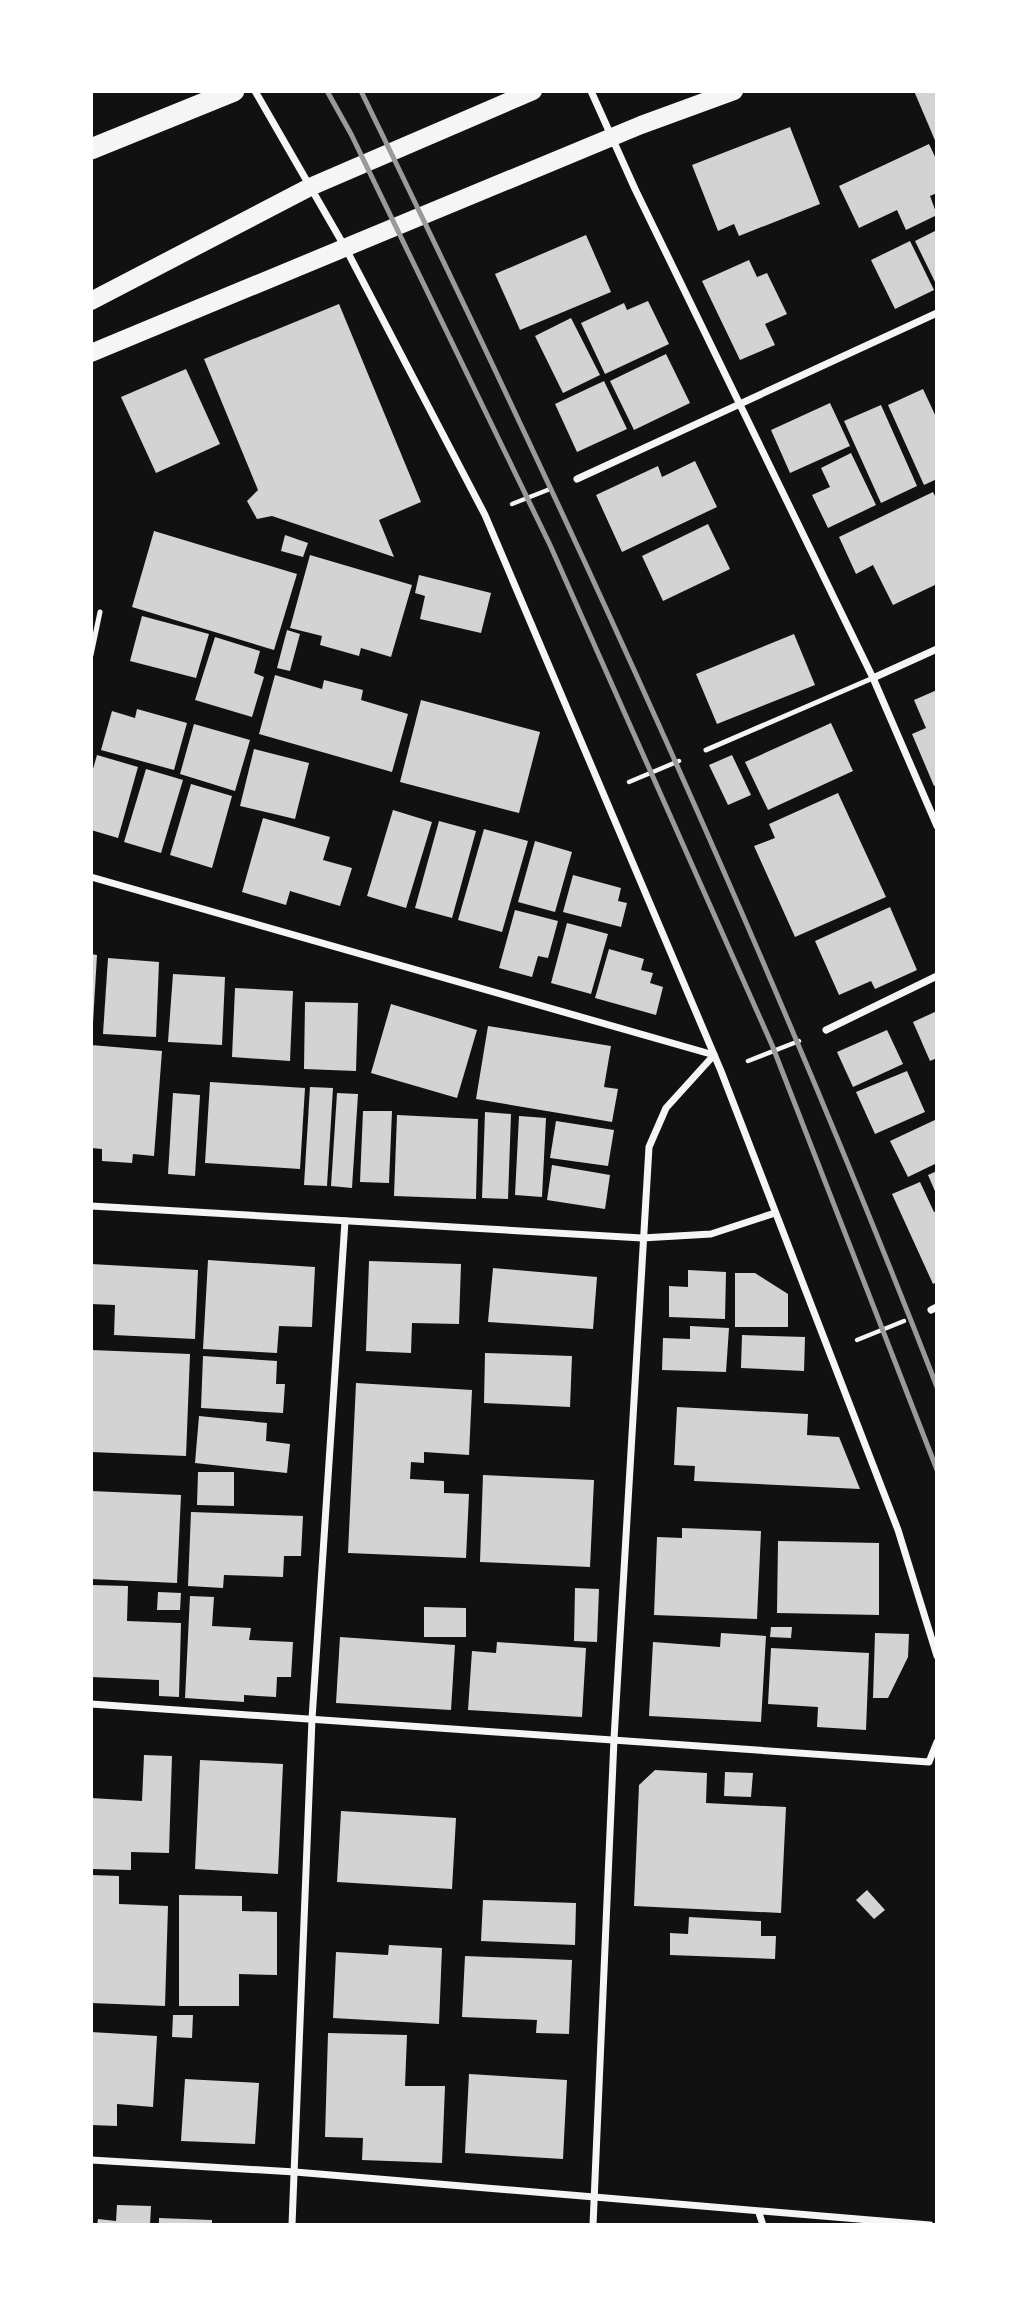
<svg xmlns="http://www.w3.org/2000/svg" width="1028" height="2316" font-family="Rubik,sans-serif">
	<rect width="100%" height="100%" fill="#111"/>
	<g fill="#d3d3d3">
		<path d="M914 91H937V145Z"/>
		<path d="M790 127 820 204 739 236 734 224 718 231 692 165Z"/>
		<path d="M929 144 937 161V193L930 196 937 215 906 230 897 210 859 228 839 186Z"/>
		<path d="M937 230V286L915 241Z"/>
		<path d="M586 235 611 292 520 330 495 274Z"/>
		<path d="M910 241 934 290 895 309 871 260Z"/>
		<path d="M749 260 757 277 767 273 787 314 765 324 775 345 740 360 702 281Z"/>
		<path d="M648 301 669 344 605 374 581 323 624 303 627 310Z"/>
		<path d="M339 304 421 502 379 520 394 557 272 516 257 519 247 501 258 490 204 359Z"/>
		<path d="M571 318 600 375 563 393 535 336Z"/>
		<path d="M666 354 690 403 634 430 610 381Z"/>
		<path d="M186 369 220 444 156 473 121 397Z"/>
		<path d="M604 381 627 429 577 452 555 404Z"/>
		<path d="M923 389 937 419V479L924 485 888 405Z"/>
		<path d="M830 403 850 446 790 473 771 430Z"/>
		<path d="M881 405 917 486 881 503 844 421Z"/>
		<path d="M851 453 876 505 828 528 812 495 830 487 821 468Z"/>
		<path d="M695 461 717 507 622 552 596 495 658 466 662 477Z"/>
		<path d="M933 492 937 500V584L893 605 873 565 856 574 839 537Z"/>
		<path d="M708 524 730 569 663 601 642 556Z"/>
		<path d="M154 531 297 574 274 650 132 607Z"/>
		<path d="M285 535 308 543 303 557 281 551Z"/>
		<path d="M310 555 412 585 391 657 361 648 359 656 320 645 322 636 290 628Z"/>
		<path d="M419 575 491 593 481 633 420 619 425 596 415 593Z"/>
		<path d="M142 616 209 634 196 678 130 661Z"/>
		<path d="M287 630 300 634 290 671 277 668Z"/>
		<path d="M794 634 815 685 717 724 696 674Z"/>
		<path d="M215 637 260 651 254 673 264 677 252 717 195 700Z"/>
		<path d="M275 675 322 689 324 680 363 690 361 700 408 714 392 772 259 734Z"/>
		<path d="M937 690V785L934 786 912 734 926 728 914 700Z"/>
		<path d="M421 700 540 732 519 813 400 782Z"/>
		<path d="M137 709 187 723 174 770 101 750 112 711 135 718Z"/>
		<path d="M831 723 853 771 768 810 745 762Z"/>
		<path d="M194 724 250 740 235 791 180 774Z"/>
		<path d="M254 749 309 763 295 819 240 806Z"/>
		<path d="M97 755 138 767 118 838 91 830V776Z"/>
		<path d="M732 755 751 795 728 805 709 765Z"/>
		<path d="M146 769 183 780 161 853 124 842Z"/>
		<path d="M191 784 232 796 212 868 170 855Z"/>
		<path d="M838 793 886 897 795 937 754 846 775 838 769 824Z"/>
		<path d="M393 810 432 822 406 908 367 896Z"/>
		<path d="M263 818 330 837 323 860 352 868 340 906 290 891 286 905 242 892Z"/>
		<path d="M439 821 476 831 452 918 415 908Z"/>
		<path d="M484 829 528 841 502 932 458 920Z"/>
		<path d="M535 841 572 852 555 912 518 902Z"/>
		<path d="M573 875 621 888 618 901 627 903 621 927 563 912Z"/>
		<path d="M890 907 917 970 875 989 871 981 839 995 815 941Z"/>
		<path d="M515 910 558 921 548 958 538 956 532 977 499 968Z"/>
		<path d="M567 923 608 934 591 994 551 983Z"/>
		<path d="M609 949 644 959 641 970 653 973 650 983 663 987 656 1015 595 998Z"/>
		<path d="M91 954 97 955 93 1023H91Z"/>
		<path d="M108 958 159 962 156 1037 103 1034Z"/>
		<path d="M173 974 225 977 222 1045 168 1042Z"/>
		<path d="M235 988 293 991 290 1061 232 1057Z"/>
		<path d="M305 1002 358 1003 356 1071 304 1069Z"/>
		<path d="M391 1004 477 1030 457 1098 371 1073Z"/>
		<path d="M937 1011V1058L930 1061 913 1022Z"/>
		<path d="M488 1026 611 1046 604 1087 618 1089 612 1122 476 1099Z"/>
		<path d="M887 1030 903 1064 853 1087 837 1052Z"/>
		<path d="M91 1045 162 1051 154 1156 133 1154 132 1163 102 1161V1149L91 1148Z"/>
		<path d="M907 1071 925 1112 875 1134 856 1092Z"/>
		<path d="M210 1082 305 1088 300 1169 205 1163Z"/>
		<path d="M310 1087 333 1088 327 1186 304 1185Z"/>
		<path d="M173 1093 200 1095 195 1176 168 1174Z"/>
		<path d="M337 1093 358 1094 352 1188 331 1186Z"/>
		<path d="M363 1111H392L389 1183 360 1182Z"/>
		<path d="M485 1112 511 1114 508 1199 482 1198Z"/>
		<path d="M397 1115 478 1119 476 1199 394 1196Z"/>
		<path d="M519 1116 546 1118 542 1197 515 1195Z"/>
		<path d="M937 1119V1163L908 1177 890 1141Z"/>
		<path d="M556 1121 614 1130 608 1166 550 1158Z"/>
		<path d="M552 1165 610 1175 605 1209 547 1200Z"/>
		<path d="M937 1171V1196L928 1175Z"/>
		<path d="M920 1182 934 1212 937 1211V1282L933 1284 892 1194Z"/>
		<path d="M208 1260 315 1267 312 1327 279 1326 277 1353 203 1349Z"/>
		<path d="M369 1261 461 1264 459 1324 412 1323 411 1353 366 1351Z"/>
		<path d="M91 1264 198 1270 195 1339 114 1335 115 1305 91 1304Z"/>
		<path d="M493 1268 597 1277 593 1329 488 1322Z"/>
		<path d="M688 1270 726 1272 725 1319 669 1317V1286L688 1287Z"/>
		<path d="M735 1273H755L788 1294V1327H735Z"/>
		<path d="M690 1326 729 1328 726 1372 662 1370 663 1338 690 1339Z"/>
		<path d="M742 1335 805 1337 804 1371 741 1368Z"/>
		<path d="M91 1350 190 1354 186 1456 91 1452Z"/>
		<path d="M485 1353 572 1356 570 1407 484 1403Z"/>
		<path d="M203 1356 277 1361 276 1384H285L283 1413 201 1408Z"/>
		<path d="M356 1383 472 1390 469 1455 424 1452V1463L411 1462 410 1479 444 1481V1493L469 1494 466 1558 348 1553Z"/>
		<path d="M677 1407 808 1414 807 1435 839 1437 860 1489 694 1481 695 1466 674 1465Z"/>
		<path d="M199 1416 267 1423 266 1441 290 1444 287 1473 195 1463Z"/>
		<path d="M198 1472H234V1506L197 1505Z"/>
		<path d="M483 1475 594 1480 590 1567 480 1562Z"/>
		<path d="M91 1491 181 1495 177 1583 91 1579Z"/>
		<path d="M191 1512 303 1516 301 1556H284L283 1577 224 1575 223 1588 188 1586Z"/>
		<path d="M682 1528 761 1531 757 1619 654 1615 657 1537 682 1538Z"/>
		<path d="M778 1541 879 1543V1615L777 1613Z"/>
		<path d="M91 1585 128 1586 127 1621 181 1623 179 1697 159 1696V1680L91 1677Z"/>
		<path d="M575 1588 599 1589 597 1642 574 1641Z"/>
		<path d="M158 1592 181 1593 180 1610H157Z"/>
		<path d="M190 1596 214 1597 212 1626 251 1628 249 1640 293 1642 291 1677H277L276 1697 244 1695V1702L185 1698Z"/>
		<path d="M424 1607 466 1608V1637H424Z"/>
		<path d="M771 1627H792L791 1638 770 1637Z"/>
		<path d="M721 1633 766 1636 761 1722 649 1716 653 1642 720 1647Z"/>
		<path d="M875 1633 909 1634 908 1657 888 1698H873Z"/>
		<path d="M340 1637 455 1645 451 1710 336 1703Z"/>
		<path d="M497 1642 586 1648 582 1717 468 1710 472 1651 496 1653Z"/>
		<path d="M771 1648 869 1653 866 1730 817 1727 818 1707 768 1704Z"/>
		<path d="M144 1755 172 1756 169 1853 131 1852V1870L91 1869V1798L142 1801Z"/>
		<path d="M200 1760 283 1764 278 1874 195 1869Z"/>
		<path d="M655 1770 707 1773 706 1803 786 1807 781 1913 634 1906 639 1785Z"/>
		<path d="M725 1772 753 1773 751 1797 724 1796Z"/>
		<path d="M341 1811 456 1818 452 1889 337 1882Z"/>
		<path d="M91 1875 119 1876V1904L168 1906 165 2006 91 2003Z"/>
		<path d="M867 1890 885 1910 874 1919 856 1900Z"/>
		<path d="M179 1895 242 1896V1911L277 1912V1975L239 1974V2006H179Z"/>
		<path d="M483 1900 576 1903 575 1945 481 1941Z"/>
		<path d="M689 1917 761 1921V1936H776L775 1959 670 1955V1933L688 1934Z"/>
		<path d="M389 1945 442 1948 439 2024 333 2018 336 1952 388 1955Z"/>
		<path d="M465 1956 572 1960 569 2034 536 2033 537 2020 462 2017Z"/>
		<path d="M173 2015H193L192 2038 172 2037Z"/>
		<path d="M91 2032 157 2036 153 2107 117 2104V2126L91 2125Z"/>
		<path d="M328 2033 407 2035 405 2086H445L442 2163 362 2160 363 2138 325 2137Z"/>
		<path d="M469 2074 567 2080 563 2159 465 2153Z"/>
		<path d="M185 2079 259 2083 255 2144 181 2141Z"/>
		<path d="M117 2205 151 2206 150 2225H97L98 2219 116 2221Z"/>
		<path d="M159 2218 212 2220V2225H159Z"/>
	</g>
	<g fill="none" stroke-linecap="round" stroke-linejoin="round">
		<g stroke="#f5f5f5" stroke-width="4.5">
			<path d="M512 504 550 489"/>
			<path d="M629 782 679 761"/>
			<path d="M748 1061 799 1041"/>
			<path d="M857 1340 904 1321"/>
		</g>
		<g stroke="#f5f5f5" stroke-width="5">
			<path d="M91 655 100 612"/>
			<path d="M706 750 873 678"/>
		</g>
		<g stroke="#f5f5f5" stroke-width="7">
			<path d="M255 91 346 249 485 515 721 1071 898 1530 937 1656"/>
			<path d="M591 91 635 189 873 678 937 826"/>
			<path d="M577 479 937 313"/>
			<path d="M873 678 937 649"/>
			<path d="M91 877 714 1055 666 1108 649 1147 614 1739 593 2225"/>
			<path d="M826 1030 937 976"/>
			<path d="M91 1206 642 1238 711 1234 775 1213"/>
			<path d="M931 1310 937 1307"/>
			<path d="M91 1704 929 1762 937 1742"/>
			<path d="M91 2160 295 2172 930 2225"/>
			<path d="M759 2213 763 2225"/>
			<path d="M292 2225 312 1719 345 1221"/>
		</g>
		<g stroke="#f5f5f5" stroke-width="18">
			<path d="M91 301 310 187 533 91"/>
			<path d="M91 353 641 125 734 91"/>
		</g>
		<path stroke="#f5f5f5" stroke-width="21" d="M91 149 234 91"/>
		<g stroke="#9a9a9a" stroke-width="5">
			<path d="M327 91 351 134 550 545 772 1045 937 1470"/>
			<path d="M361 91C568 516 766 946 937 1387"/>
		</g>
	</g>
	<rect width="1028" height="2316" fill="none" stroke="#ffffff" stroke-width="186"/>
</svg>
